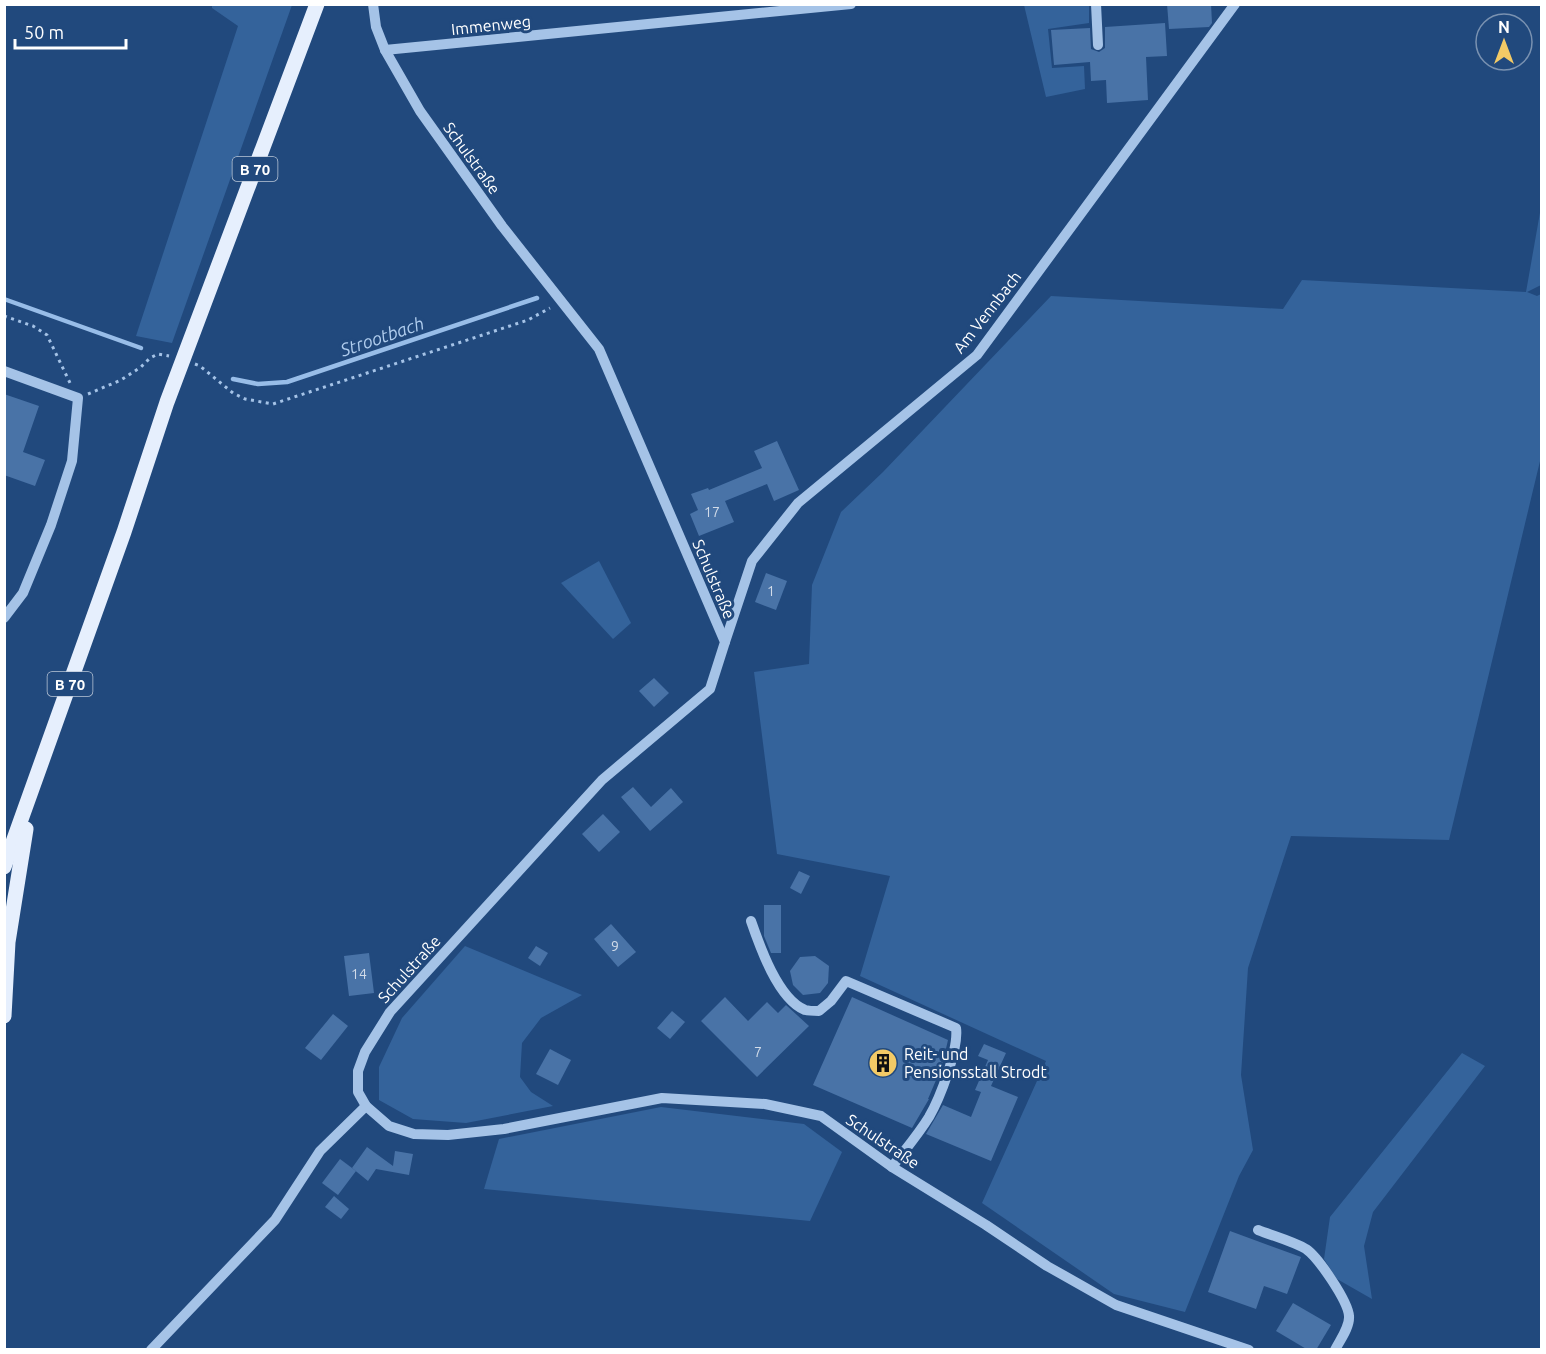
<svg xmlns="http://www.w3.org/2000/svg" width="1546" height="1354" font-family="Ubuntu,sans-serif">
	<rect width="100%" height="100%" fill="#21497d"/>
	<g fill="#34639b">
		<path d="M212 5H292L172 343 136 336 238 26 212 8Z"/>
		<path d="M1024 5H1089V23L1048 29 1052 68 1084 66 1085 89 1046 97Z"/>
		<path d="M1541 207V285L1527 292 1537 296 1541 294V457L1449 840 1291 836 1248 968 1241 1075 1253 1150 1239 1176 1185 1312 1114 1294 982 1203 1046 1061 860 976 890 876 777 854 754 672 809 664 812 585 841 512 883 472 1051 296 1283 309 1302 280 1526 292Z"/>
		<path d="M599 561 631 623 613 639 561 583Z"/>
		<path d="M465 946 582 995 541 1018 522 1043 520 1077 531 1092 553 1106 466 1123 413 1119 379 1100V1067L402 1018Z"/>
		<path d="M1462 1053 1485 1066 1373 1212 1364 1246 1372 1299 1337 1279 1324 1259 1330 1217Z"/>
		<path d="M661 1107 804 1124 842 1152 810 1221 484 1189 499 1139Z"/>
	</g>
	<g fill="none" stroke-linecap="round" stroke-linejoin="round">
		<g stroke="#98bde8" stroke-width="4.5">
			<path d="M4 299 141 348"/>
			<path d="M233 379 258 384 287 382 537 298"/>
		</g>
	</g>
	<g fill="#4973a7">
		<path d="M1167 4H1211L1212 23 1209 27 1169 29Z"/>
		<path d="M1165 23 1167 56 1146 57 1148 100 1107 103 1106 80 1091 81 1090 62 1054 65 1051 30 1090 28 1091 49 1099 52 1105 48V27Z"/>
		<path d="M4 394 39 406 23 452 45 460 35 486 4 475Z"/>
		<path d="M777 441 799 490 774 501 767 484 725 501 734 522 699 536 690 514 698 510 691 494 708 488 709 490 762 468 754 451Z"/>
		<path d="M766 573 787 581 776 610 755 602Z"/>
		<path d="M654 678 669 693 654 707 639 691Z"/>
		<path d="M633 787 651 807 671 788 683 802 650 831 621 797Z"/>
		<path d="M603 814 620 832 599 852 582 834Z"/>
		<path d="M799 871 810 876 801 894 790 888Z"/>
		<path d="M764 905H781V953H771L764 936Z"/>
		<path d="M611 924 636 952 618 967 594 939Z"/>
		<path d="M536 946 548 953 540 966 528 958Z"/>
		<path d="M369 953 374 993 349 996 344 956Z"/>
		<path d="M815 956 829 966 828 983 820 993 803 995 793 985 790 971 800 957Z"/>
		<path d="M725 997 748 1021 767 1002 778 1013 786 1005 809 1026 757 1077 701 1021Z"/>
		<path d="M852 997 948 1040 942 1066 928 1099H929L912 1128 813 1085Z"/>
		<path d="M672 1011 685 1022 670 1039 657 1028Z"/>
		<path d="M333 1014 348 1026 321 1060 305 1048Z"/>
		<path d="M984 1044 1006 1053 991 1086 1018 1097 991 1161 926 1134 943 1105 971 1117 981 1092 975 1090 988 1060 978 1056Z"/>
		<path d="M550 1049 571 1060 558 1085 536 1074Z"/>
		<path d="M367 1147 393 1166 395 1151 413 1154 409 1175 376 1169 368 1181 352 1168Z"/>
		<path d="M340 1159 356 1171 338 1195 322 1183Z"/>
		<path d="M334 1196 349 1209 341 1219 325 1207Z"/>
		<path d="M1230 1231 1301 1257 1287 1294 1264 1286 1256 1309 1208 1292Z"/>
		<path d="M1293 1303 1331 1325 1316 1350H1308L1276 1331Z"/>
	</g>
	<g fill="none" stroke-linecap="round" stroke-linejoin="round">
		<g stroke="#a5c3e7" stroke-width="3" stroke-dasharray="3 4.5" stroke-linecap="butt">
			<path d="M4 316 33 326 47 335 70 383"/>
			<path d="M195 364 200 366 233 393 245 399 273 404 528 320 550 308"/>
			<path d="M88 394 121 380 141 367 150 358 158 354 169 356"/>
		</g>
		<g stroke="#a5c3e7" stroke-width="10">
			<path d="M373 4 376 27 385 50 420 111 502 226 599 349 725 642 710 689 602 780 390 1012 365 1052 358 1071V1092L366 1106 389 1126 414 1134 448 1135 504 1129 662 1098 765 1104 821 1116 892 1167 986 1225 1047 1266 1116 1305 1249 1350"/>
			<path d="M1096 4 1098 45"/>
			<path d="M385 50 851 4"/>
			<path d="M4 371 78 398 72 461 51 525 23 593 4 618"/>
			<path d="M725 642 752 561 798 503 977 355 1235 4"/>
			<path d="M751 921C760 947 778 999 805 1010 809 1011 815 1011 819 1011L831 1001 846 981 956 1028C959 1049 940 1098 929 1117 918 1135 904 1151 892 1167"/>
			<path d="M1258 1230C1273 1236 1292 1241 1306 1249 1318 1257 1348 1301 1349 1316 1350 1327 1340 1340 1335 1350"/>
			<path d="M151 1350 275 1220 320 1151 366 1106"/>
		</g>
		<g stroke="#e6effd" stroke-width="15">
			<path d="M4 867 124 532 167 402 317 4"/>
			<path d="M4 1016 8 942 26 829"/>
		</g>
	</g>
	<defs>
		<g id="building-disc" transform="scale(1.5)"><circle r="9.5" fill="#f3ca66" stroke="#21497d"/><path d="M-4-6H4V6H1V3H-1V6H-4ZM-2.5-4.3h1.7v1.8h-1.7ZM.8-4.3h1.7v1.8H.8ZM-2.5-1h1.7V.8h-1.7ZM.8-1h1.7V.8H.8Z" fill="#111"/></g>
	</defs>
	<g fill-rule="evenodd">
		<use href="#building-disc" x="883" y="1063"/>
	</g>
	<g text-anchor="middle" dominant-baseline="central" stroke-width="6" stroke-linejoin="round" paint-order="stroke">
		<g font-size="14" fill="#d2dce9">
			<text x="712" y="512">17</text>
			<text x="771" y="591">1</text>
			<text x="615" y="946">9</text>
			<text x="359" y="974">14</text>
			<text x="758" y="1052">7</text>
		</g>
		<g fill="#21497d" stroke="#bcc8d8" stroke-width="1.5">
			<rect x="232.5" y="157" width="45" height="24" rx="4.5"/>
			<rect x="47.5" y="672" width="45" height="24" rx="4.5"/>
		</g>
		<g font-size="15" font-weight="bold" fill="#fff">
			<text x="255" y="169">B 70</text>
			<text x="70" y="684">B 70</text>
		</g>
		<g font-size="16" fill="#fff" stroke="#21497d">
			<text transform="translate(491 25) rotate(-6)">Immenweg</text>
			<text transform="translate(472 158) rotate(54)">Schulstraße</text>
			<text transform="translate(987 312) rotate(-52)">Am Vennbach</text>
			<text transform="translate(714 579) rotate(67)">Schulstraße</text>
			<text transform="translate(409 969) rotate(-48)">Schulstraße</text>
			<text transform="translate(883 1141) rotate(34)">Schulstraße</text>
		</g>
		<g font-size="16" fill="#fff" stroke="#21497d" text-anchor="start">
			<text x="904" y="1054">Reit- und<tspan x="904" dy="18">Pensionsstall Strodt</tspan></text>
		</g>
		<g font-size="18" font-style="italic" fill="#b0cdee" stroke="#21497d">
			<text transform="translate(382 336) rotate(-19)">Strootbach</text>
		</g>
	</g>
	<rect width="1546" height="1354" fill="none" stroke="#ffffff" stroke-width="12"/>
	<g transform="translate(1504 42)"><circle r="28" fill="#21497d" stroke="#7a92b1" stroke-width="1.5"/>
	<path d="M0-4.5L10 22L0 15L-10 22Z" fill="#f3ca66"/>
	<text y="-9" font-size="16" font-weight="bold" text-anchor="middle" fill="#ffffff">N</text>
	</g>
	<path d="M15 39v9h111v-9" fill="none" stroke="#ffffff" stroke-width="3"/>
	<text x="24" y="39" font-size="18" fill="#ffffff" stroke="#21497d" stroke-width="4.5" paint-order="stroke">50 m</text>
</svg>
